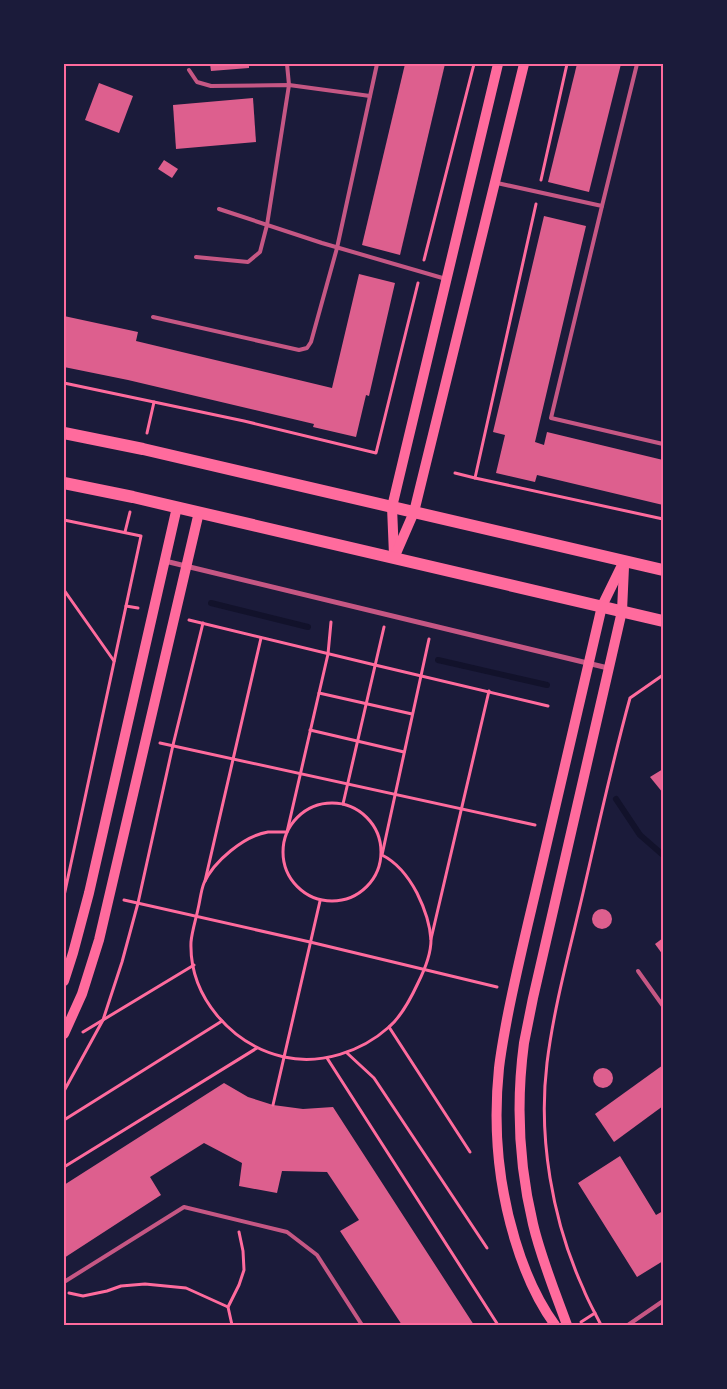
<svg xmlns="http://www.w3.org/2000/svg" width="727" height="1389" font-family="'Nunito Sans',sans-serif">
	<rect width="100%" height="100%" fill="#1b1b3a"/>
	<g fill="none" stroke-linecap="round" stroke-linejoin="round">
		<g stroke="#12122b" stroke-width="6">
			<path d="M211 603 308 627"/>
			<path d="M438 660 547 685"/>
			<path d="M616 799 640 835 663 855"/>
		</g>
	</g>
	<g fill="#dd5f8e">
		<path d="M210 64H249V68L211 71Z"/>
		<path d="M405 64H445L400 255 362 245Z"/>
		<path d="M577 64H621L589 192 548 182Z"/>
		<path d="M99 83 133 96 119 133 85 120Z"/>
		<path d="M253 98 256 142 176 149 173 105Z"/>
		<path d="M164 160 178 169 172 178 158 169Z"/>
		<path d="M544 216 586 226 535 442 544 445 547 432 663 460V505L537 475 535 482 496 473 505 435 493 432Z"/>
		<path d="M359 274 395 283 369 396 366 395 356 437 313 427 314 424 128 380 64 367V316L138 332 136 341 332 388Z"/>
		<path d="M663 769V793L650 777Z"/>
		<circle cx="602" cy="919" r="10"/>
		<path d="M663 938V955L655 944Z"/>
		<path d="M663 1065V1106L614 1142 595 1114Z"/>
		<circle cx="603" cy="1078" r="10"/>
		<path d="M224 1083 248 1097 273 1105 303 1109 333 1107 474 1325H402L340 1231 359 1220 327 1172 282 1171 277 1193 239 1186 242 1163 204 1143 150 1177 161 1195 64 1258V1185Z"/>
		<path d="M620 1156 656 1215 663 1211V1261L637 1277 578 1183Z"/>
	</g>
	<g fill="none" stroke-linecap="round" stroke-linejoin="round">
		<g stroke="#ff6b9d" stroke-width="3">
			<path d="M541 180 567 64"/>
			<path d="M536 204 475 478 663 519"/>
			<path d="M424 260 474 64"/>
			<path d="M64 383 244 421 376 453 418 283"/>
			<path d="M147 433 154 402"/>
			<path d="M455 473 475 478"/>
			<path d="M64 520 141 536 64 896"/>
			<path d="M125 532 130 512"/>
			<path d="M64 590 114 661"/>
			<path d="M126 606 138 608"/>
			<path d="M189 620 375 665 548 706"/>
			<path d="M331 622 328 654 287 832C280 832 274 832 268 832 244 836 214 861 204 883 201 890 200 901 198 909 196 919 192 931 191 942 189 997 232 1045 284 1057 321 1065 361 1052 389 1027 402 1016 411 998 418 983 424 971 431 953 431 940 430 923 424 907 417 893 408 876 398 863 382 855L429 639"/>
			<path d="M319 693 412 714"/>
			<path d="M310 730 404 752"/>
			<path d="M160 743 535 825"/>
			<circle cx="332" cy="852" r="49"/>
			<path d="M343 804 384 627"/>
			<path d="M205 881 261 638"/>
			<path d="M124 900 310 942 497 987"/>
			<path d="M431 939 489 691"/>
			<path d="M389 1027 470 1152"/>
			<path d="M83 1032 194 965"/>
			<path d="M347 1053 374 1078 487 1248"/>
			<path d="M327 1058 498 1325"/>
			<path d="M64 1091 103 1020 122 962 138 903 173 745 203 623"/>
			<path d="M273 1105 320 901"/>
			<path d="M64 1120 222 1021"/>
			<path d="M64 1167 257 1048"/>
			<path d="M69 1293 83 1296 107 1291 121 1286 145 1284 186 1288 228 1307"/>
			<path d="M581 1322 595 1313"/>
			<path d="M232 1325 228 1307 239 1285 244 1270 243 1251 239 1232"/>
			<path d="M601 1325C595 1313 588 1301 583 1288 552 1220 538 1137 547 1063 554 1006 570 949 583 893 598 828 612 763 630 698L663 675"/>
		</g>
		<g stroke="#c65784" stroke-width="4">
			<path d="M189 70 197 82 211 86 289 85 370 96"/>
			<path d="M497 183 602 206 551 418 663 444"/>
			<path d="M602 206 637 64"/>
			<path d="M219 209 322 243 446 279"/>
			<path d="M196 257 248 262 260 252 267 225 289 85 287 64"/>
			<path d="M153 317 299 350 307 348 311 342 337 248 377 64"/>
			<path d="M638 971 663 1006"/>
			<path d="M64 1282 184 1207 287 1232 317 1255 362 1325"/>
			<path d="M628 1325 663 1301"/>
		</g>
		<path stroke="#c65784" stroke-width="5" d="M165 561 608 668"/>
		<g stroke="#ff6b9d" stroke-width="10">
			<path d="M394 555 392 507 403 461 498 64"/>
			<path d="M394 558 414 512 524 64"/>
			<path d="M64 981 73 953 89 893 177 507"/>
			<path d="M64 1034 82 994 99 940 199 512"/>
			<path d="M555 1325C536 1299 524 1270 515 1240 498 1184 493 1126 499 1068 501 1051 504 1035 507 1019 517 967 530 916 542 864 562 778 582 692 602 606L624 561"/>
			<path d="M567 1325C555 1292 541 1258 533 1224 519 1165 516 1103 524 1043 527 1028 530 1013 533 998L622 611 624 567"/>
		</g>
		<g stroke="#ff6b9d" stroke-width="12">
			<path d="M64 433 143 449 663 570"/>
			<path d="M64 483 133 497 663 621"/>
		</g>
	</g>
	<rect width="727" height="1389" fill="none" stroke="#1b1b3a" stroke-width="130"/>
	<rect x="65" y="65" width="597" height="1259" fill="none" stroke="#ff6b9d" stroke-width="2"/>
</svg>
